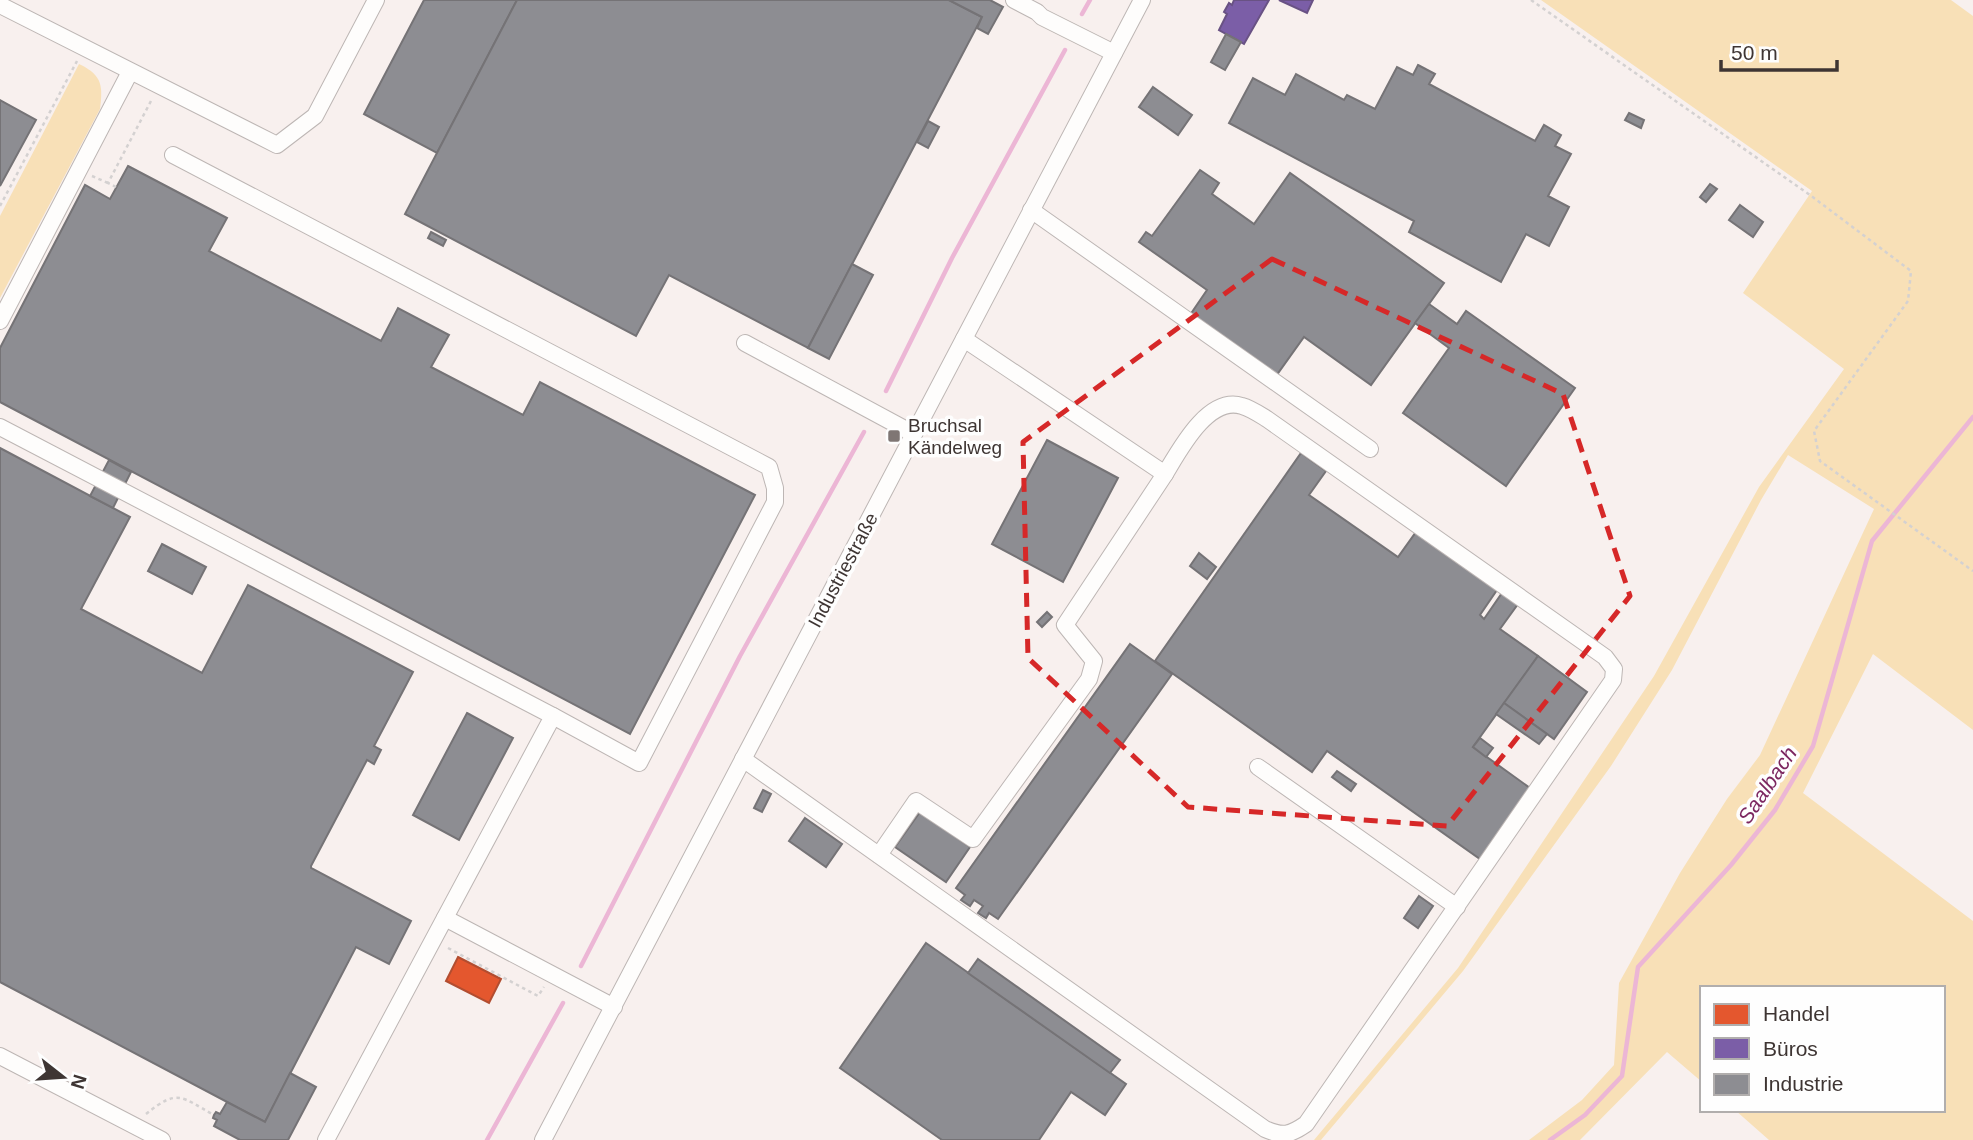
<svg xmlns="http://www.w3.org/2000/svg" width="1973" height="1140" font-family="Helvetica,sans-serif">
	<rect width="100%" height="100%" fill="#f8f0ee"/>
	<g fill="#f8e0b7">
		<path d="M1541 0H1951L1973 16V730L1873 654 1803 793 1973 921V1140H1769L1735 1110H1943V988H1702V1082L1667 1052 1580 1140H1529L1582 1100 1614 1065 1619 983 1680 873 1727 799 1760 755 1874 509 1788 455 1761 500 1672 670 1611 766 1463 971 1321 1140H1314L1458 968 1654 676 1759 487 1844 369 1743 293 1812 191Z"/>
		<path d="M79 64C102 75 103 85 100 109L0 298V216Z"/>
	</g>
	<path fill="#e4572e" stroke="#b24d30" stroke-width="2" d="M458 957 501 979 489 1003 446 981Z"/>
	<g fill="#7b5ea7" stroke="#695284" stroke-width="2">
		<path d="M1234 0H1269L1244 44 1219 30 1227 14 1224 12 1229 3 1232 5Z"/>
		<path d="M1279 0H1313L1307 13Z"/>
	</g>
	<g fill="#8d8d92" stroke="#757376" stroke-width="2">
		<path d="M424 0H517L437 153 364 114Z"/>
		<path d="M517 0H949L982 17 808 348 669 275 636 336 405 214Z"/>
		<path d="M949 0H990L1003 7 988 34 977 28 982 17Z"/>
		<path d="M1226 34 1241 42 1225 70 1211 62Z"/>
		<path d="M1418 65 1435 74 1429 84 1535 141 1544 125 1561 135 1555 146 1571 154 1548 196 1569 207 1549 246 1526 234 1501 282 1409 232 1414 221 1229 123 1253 78 1285 95 1296 74 1344 100 1347 95 1375 109 1397 67 1413 75Z"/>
		<path d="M1153 87 1192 115 1178 135 1139 107Z"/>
		<path d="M0 100 36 120 0 186Z"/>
		<path d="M1629 113 1644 120 1641 128 1625 120Z"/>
		<path d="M928 121 939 127 928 148 917 142Z"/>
		<path d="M128 166 227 218 209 251 381 341 398 308 449 335 431 367 523 415 540 382 755 495 630 734 0 402V348L85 185 110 199Z"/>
		<path d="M1200 170 1219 183 1212 194 1254 224 1290 173 1444 283 1371 385 1304 337 1276 376 1190 315 1207 290 1139 242 1146 232 1152 236Z"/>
		<path d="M1710 184 1717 189 1706 202 1700 197Z"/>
		<path d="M1740 205 1763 222 1753 237 1729 220Z"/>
		<path d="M431 232 446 240 443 246 428 238Z"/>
		<path d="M852 264 873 275 829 359 808 348Z"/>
		<path d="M1429 304 1457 324 1466 311 1575 388 1506 486 1403 413 1449 348 1415 323Z"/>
		<path d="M1047 440 1118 478 1063 582 992 544Z"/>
		<path d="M0 448 130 517 81 609 202 673 248 585 413 672 374 746 381 750 374 764 367 760 311 866V868L411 921 389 964 356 947 265 1122 0 982Z"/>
		<path d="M1301 453 1326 471 1309 495 1398 557 1416 532 1497 590 1480 615 1484 619 1502 593 1518 604 1500 629 1538 656 1473 747 1530 788 1480 859 1327 751 1312 772 1155 661Z"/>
		<path d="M109 460 131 472 113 508 90 496Z"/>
		<path d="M162 544 206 567 192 594 148 571Z"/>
		<path d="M1199 553 1216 567 1207 579 1190 566Z"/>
		<path d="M1047 612 1052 617 1042 627 1037 622Z"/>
		<path d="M1130 644 1172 674 998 919 989 913 986 918 978 913 983 906 974 900 970 906 961 900 965 895 956 888Z"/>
		<path d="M1538 656 1587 692 1554 739 1504 703Z"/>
		<path d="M1504 703 1547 734 1539 744 1496 714Z"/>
		<path d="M467 713 513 738 459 840 413 815Z"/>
		<path d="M1480 738 1493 748 1486 757 1473 747Z"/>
		<path d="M1337 771 1356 784 1351 791 1332 777Z"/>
		<path d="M763 790 771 794 762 812 754 808Z"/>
		<path d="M920 812 970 847 946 882 895 847Z"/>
		<path d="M805 818 842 844 826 867 789 841Z"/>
		<path d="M1419 896 1433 906 1418 928 1404 918Z"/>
		<path d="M926 943 1126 1084 1105 1115 1071 1092 1039 1140H942L840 1068Z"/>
		<path d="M978 959 1120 1060 1110 1073 968 973Z"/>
		<path d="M290 1073 316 1087 288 1140H240L214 1126 217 1120 213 1118 214 1115 216 1112 220 1114 227 1102 265 1122Z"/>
	</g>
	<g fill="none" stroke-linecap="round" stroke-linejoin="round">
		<g stroke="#ecb6d5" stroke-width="4.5">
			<path d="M1082 14 1090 0"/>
			<path d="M886 391 952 258 1065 50"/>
			<path d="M581 966 740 656 864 432"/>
			<path d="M487 1140 563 1003"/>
			<path d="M1550 1140 1585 1115 1622 1076 1638 967 1731 865 1775 810 1813 746 1872 541 1973 417"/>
		</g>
		<g stroke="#bdb6b4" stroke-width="18">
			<g id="minor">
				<path d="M1014 0 1037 12 1042 17 1114 53"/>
				<path d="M0 5 277 145 315 116 376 0"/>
				<path d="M173 155 769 467 775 488V502L639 763 553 716"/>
				<path d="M1031 210 1370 449"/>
				<path d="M0 321 130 72"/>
				<path d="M745 343 914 434"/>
				<path d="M0 427 553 716 326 1140"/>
				<path d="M743 759 1265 1129C1283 1137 1290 1135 1306 1124L1613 680 1614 669 1605 657 1267 419C1259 414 1250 408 1242 406 1208 395 1179 451 1165 474L964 339"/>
				<path d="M1258 767 1457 907"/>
				<path d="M879 855 916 801 973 839 1089 679 1094 661 1065 625 1165 474"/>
				<path d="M445 918 614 1007"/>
				<path d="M0 1056 162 1140"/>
				<path d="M543 1140 1142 0"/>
			</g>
		</g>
		<g stroke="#d4d1d1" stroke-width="2.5" stroke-dasharray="3.5 3.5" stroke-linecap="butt">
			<path d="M1531 0 1810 195 1911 271 1908 301 1814 431 1820 461 1973 571"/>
			<path d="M92 176 108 183"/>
			<path d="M116 187 108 183 152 99"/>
			<path d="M0 206 77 61"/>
			<path d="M448 948 538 996 544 987"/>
			<path d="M146 1114C178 1088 181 1097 214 1115"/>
		</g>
		<use href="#minor" stroke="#fefdfc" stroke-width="16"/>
	</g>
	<path fill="none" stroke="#d62828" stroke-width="5" stroke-dasharray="14 9" stroke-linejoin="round" d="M1272 259 1563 394 1630 596 1447 826 1188 807 1028 658 1023 442Z"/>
	<rect fill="#7f7674" stroke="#fefefe" stroke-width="2.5" x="887" y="429" width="14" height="14" rx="3.5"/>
	<g text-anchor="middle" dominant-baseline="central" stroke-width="7" stroke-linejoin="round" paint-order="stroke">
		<g font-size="19" fill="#3e3533" stroke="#fefefe" text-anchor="start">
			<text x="908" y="425">Bruchsal<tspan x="908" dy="22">Kändelweg</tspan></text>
		</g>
		<g font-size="19" fill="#3e3533" stroke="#fefefe">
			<text transform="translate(843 570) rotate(-62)">Industriestraße</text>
		</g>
		<g font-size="21" font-style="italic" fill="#7c2760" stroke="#fefefe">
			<text transform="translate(1767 785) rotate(-56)">Saalbach</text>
		</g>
	</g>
	<rect x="1700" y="986" width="245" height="126" fill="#fefefe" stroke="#b1aead" stroke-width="2"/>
	<rect x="1714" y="1004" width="35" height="21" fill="#e4572e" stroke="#b1aead" stroke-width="2"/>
	<text x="1763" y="1021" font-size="21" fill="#3e3533">Handel</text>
	<rect x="1714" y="1038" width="35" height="21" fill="#7b5ea7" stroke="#b1aead" stroke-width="2"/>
	<text x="1763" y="1056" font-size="21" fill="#3e3533">Büros</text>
	<rect x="1714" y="1074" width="35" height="21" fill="#8d8d92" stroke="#b1aead" stroke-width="2"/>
	<text x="1763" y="1091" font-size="21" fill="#3e3533">Industrie</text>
	<g transform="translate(63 1077) rotate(107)" stroke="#fefefe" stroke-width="5" paint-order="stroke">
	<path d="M0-5L12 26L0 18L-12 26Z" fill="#3e3533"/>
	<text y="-10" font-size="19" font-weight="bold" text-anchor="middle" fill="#3e3533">N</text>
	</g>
	<path d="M1721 60v10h116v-10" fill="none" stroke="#3e3533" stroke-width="3.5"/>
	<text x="1731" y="60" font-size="21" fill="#3e3533" stroke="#fefefe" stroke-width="5" paint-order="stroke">50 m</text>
</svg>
